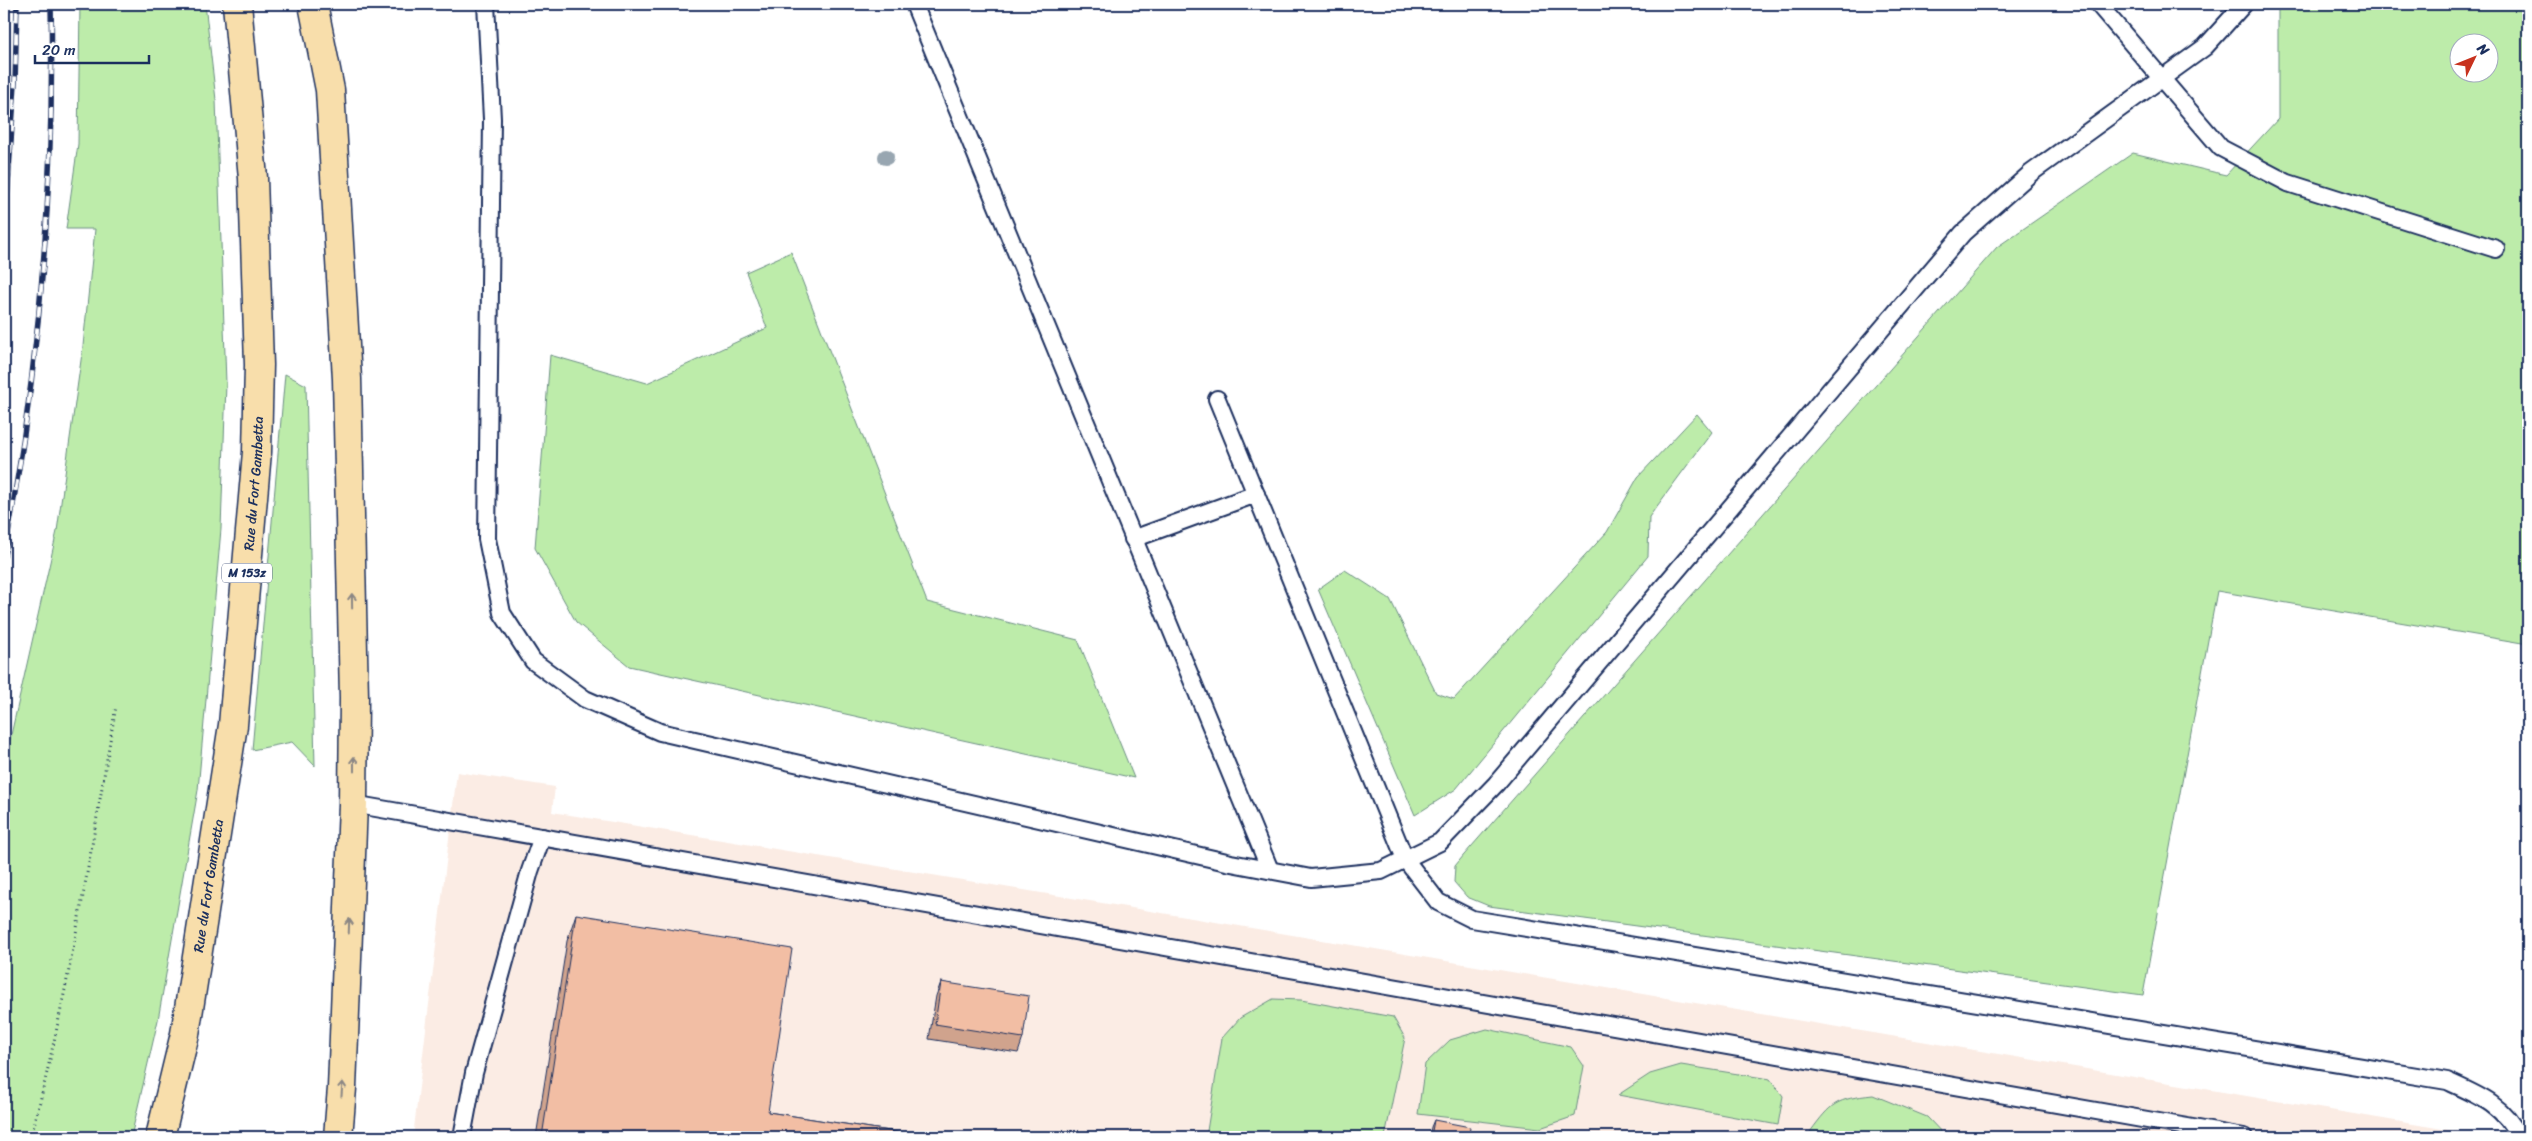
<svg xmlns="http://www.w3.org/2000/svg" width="2532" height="1141" font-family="Sriracha,sans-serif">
	<rect width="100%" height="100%" fill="#fff"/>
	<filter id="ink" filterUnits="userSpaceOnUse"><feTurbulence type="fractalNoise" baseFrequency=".02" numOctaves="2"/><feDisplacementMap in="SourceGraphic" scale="10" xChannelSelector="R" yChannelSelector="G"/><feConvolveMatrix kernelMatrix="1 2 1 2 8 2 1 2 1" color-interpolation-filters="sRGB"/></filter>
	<g filter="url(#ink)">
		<path fill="#fbece4" d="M457 772 555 787 552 812 1144 910 2490 1137H413Z"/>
		<g fill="#bdecaa" stroke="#6c8e84" fill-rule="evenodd">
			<path d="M80 4H205L216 100 226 383 221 529 198 790 158 1020 131 1137H4V766L57 531 83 346 95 229H66L78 144Z"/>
			<path d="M2278 4H2528V644L2217 591 2143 995 1489 906 1467 897 1454 882 1455 866 1464 855 1997 247 2133 153 2226 175 2278 119ZM2460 42H2490V72H2460Z"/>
			<path d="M791 252 927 602 1078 640 1134 778 629 666 576 622 535 548 550 355 647 383 767 328 746 272Z"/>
			<path d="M285 374 306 385 315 766 292 742 252 750Z"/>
			<path d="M1697 414 1712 432 1649 517 1648 556 1456 789 1415 815 1318 589 1345 570 1390 599 1436 693 1454 699 1607 532 1638 477Z"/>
			<path d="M1273 999 1301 1000 1393 1017 1405 1038 1385 1137H1206L1222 1038 1240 1018Z"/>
			<path d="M1487 1029 1571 1047 1584 1066 1575 1116 1540 1128 1418 1114 1425 1064 1450 1040Z"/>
			<path d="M1681 1065 1770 1079 1783 1096 1778 1125 1618 1095 1650 1074Z"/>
			<path d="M1873 1095 1927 1117 1946 1137H1840L1810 1132C1832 1102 1836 1099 1873 1095Z"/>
		</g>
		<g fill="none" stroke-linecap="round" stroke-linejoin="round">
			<g stroke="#1b2f5e" stroke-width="20">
				<g id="lane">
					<path d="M486 4 492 119 487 539 502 613 533 661 585 699 660 732 1231 863 1311 878 1381 871 1440 842 1496 784 1963 233 2031 173 2205 47 2244 4"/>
					<path d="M914 4 1270 870"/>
					<path d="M2098 4 2221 148 2288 183 2496 249"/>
					<path d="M1217 399 1405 859 1438 902 1472 919 2447 1081C2478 1095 2504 1105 2519 1137"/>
					<path d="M1133 539 1256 494"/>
					<path d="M353 804 2244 1137"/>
					<path d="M462 1137 474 1073 530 871 542 837"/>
				</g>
			</g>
			<g stroke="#1b2f5e" stroke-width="31">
				<g id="primary">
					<path d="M313 4 330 90 347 379 354 698 353 804 342 1088 338 1137"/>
					<path id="s1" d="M160 1137 185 1034 233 725 257 452 259 365 253 178 237 4"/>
				</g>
			</g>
			<path stroke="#1b2f5e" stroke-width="3" stroke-dasharray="1 4" stroke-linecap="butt" d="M31 1137C68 996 91 850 116 706"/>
			<use href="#lane" stroke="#fff" stroke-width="16"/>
			<use href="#primary" stroke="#f8deab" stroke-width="28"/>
			<g stroke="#1b2f5e" stroke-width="5.5">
				<g id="rail">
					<path d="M4 241 15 84 17 4"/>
					<path d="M4 556C38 375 55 188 51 4"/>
				</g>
			</g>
			<use href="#rail" stroke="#fff" stroke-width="4" stroke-dasharray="11" stroke-linecap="butt"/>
		</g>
		<circle fill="#98a6b1" cx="886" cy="157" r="8"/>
		<g fill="#d0a38d" stroke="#1b2f5e">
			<path d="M576 914 768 1112 928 1137H536L567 941Z"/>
			<path d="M941 982 1023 1038 1018 1053 929 1039 936 996Z"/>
			<path d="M1434 1120 1469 1137H1429L1431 1127Z"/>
		</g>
		<g fill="#f2bea4" stroke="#1b2f5e">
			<path d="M576 914 792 949 768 1112 928 1137H542Z"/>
			<path d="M941 982 1029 996 1023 1038 935 1024Z"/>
			<path d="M1434 1120 1470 1127 1469 1137H1431Z"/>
		</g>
		<defs><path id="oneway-shaft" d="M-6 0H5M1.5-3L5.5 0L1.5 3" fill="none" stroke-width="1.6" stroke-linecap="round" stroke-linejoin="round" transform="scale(1.25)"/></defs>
		<g stroke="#8a8684">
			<use href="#oneway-shaft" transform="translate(352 601) rotate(-91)"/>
			<use href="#oneway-shaft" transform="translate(354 764) rotate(-90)"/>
			<use href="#oneway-shaft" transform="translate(349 926) rotate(-88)"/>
			<use href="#oneway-shaft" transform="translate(342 1089) rotate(-86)"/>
		</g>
	</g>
	<g text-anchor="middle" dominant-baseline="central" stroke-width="4" stroke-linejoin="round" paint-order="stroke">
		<rect fill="#fff" stroke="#5f6d8e" stroke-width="1" x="222" y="563.5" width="50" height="19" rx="4"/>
		<g font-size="12" font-weight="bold" fill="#1b2f5e">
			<text x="247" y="573">M 153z</text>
		</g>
		<g font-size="14" fill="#1b2f5e" stroke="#fff">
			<text stroke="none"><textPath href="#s1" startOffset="661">Rue du Fort Gambetta</textPath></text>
			<text stroke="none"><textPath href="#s1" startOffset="256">Rue du Fort Gambetta</textPath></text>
		</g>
	</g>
	<rect width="2532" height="1141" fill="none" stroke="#fff" stroke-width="20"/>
	<rect x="10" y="10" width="2512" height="1121" fill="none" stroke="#1b2f5e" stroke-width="2" filter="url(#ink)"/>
	<g transform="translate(2474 58) rotate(47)"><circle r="24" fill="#ffffff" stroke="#a4acbf"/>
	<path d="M0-4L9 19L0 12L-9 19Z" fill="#c8321e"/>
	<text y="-8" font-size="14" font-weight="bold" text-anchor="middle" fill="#1b2f5e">N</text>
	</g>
	<path d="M35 55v8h114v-8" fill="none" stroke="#1b2f5e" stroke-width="2.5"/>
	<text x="42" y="55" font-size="15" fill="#1b2f5e" stroke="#ffffff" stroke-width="4" paint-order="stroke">20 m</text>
</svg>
